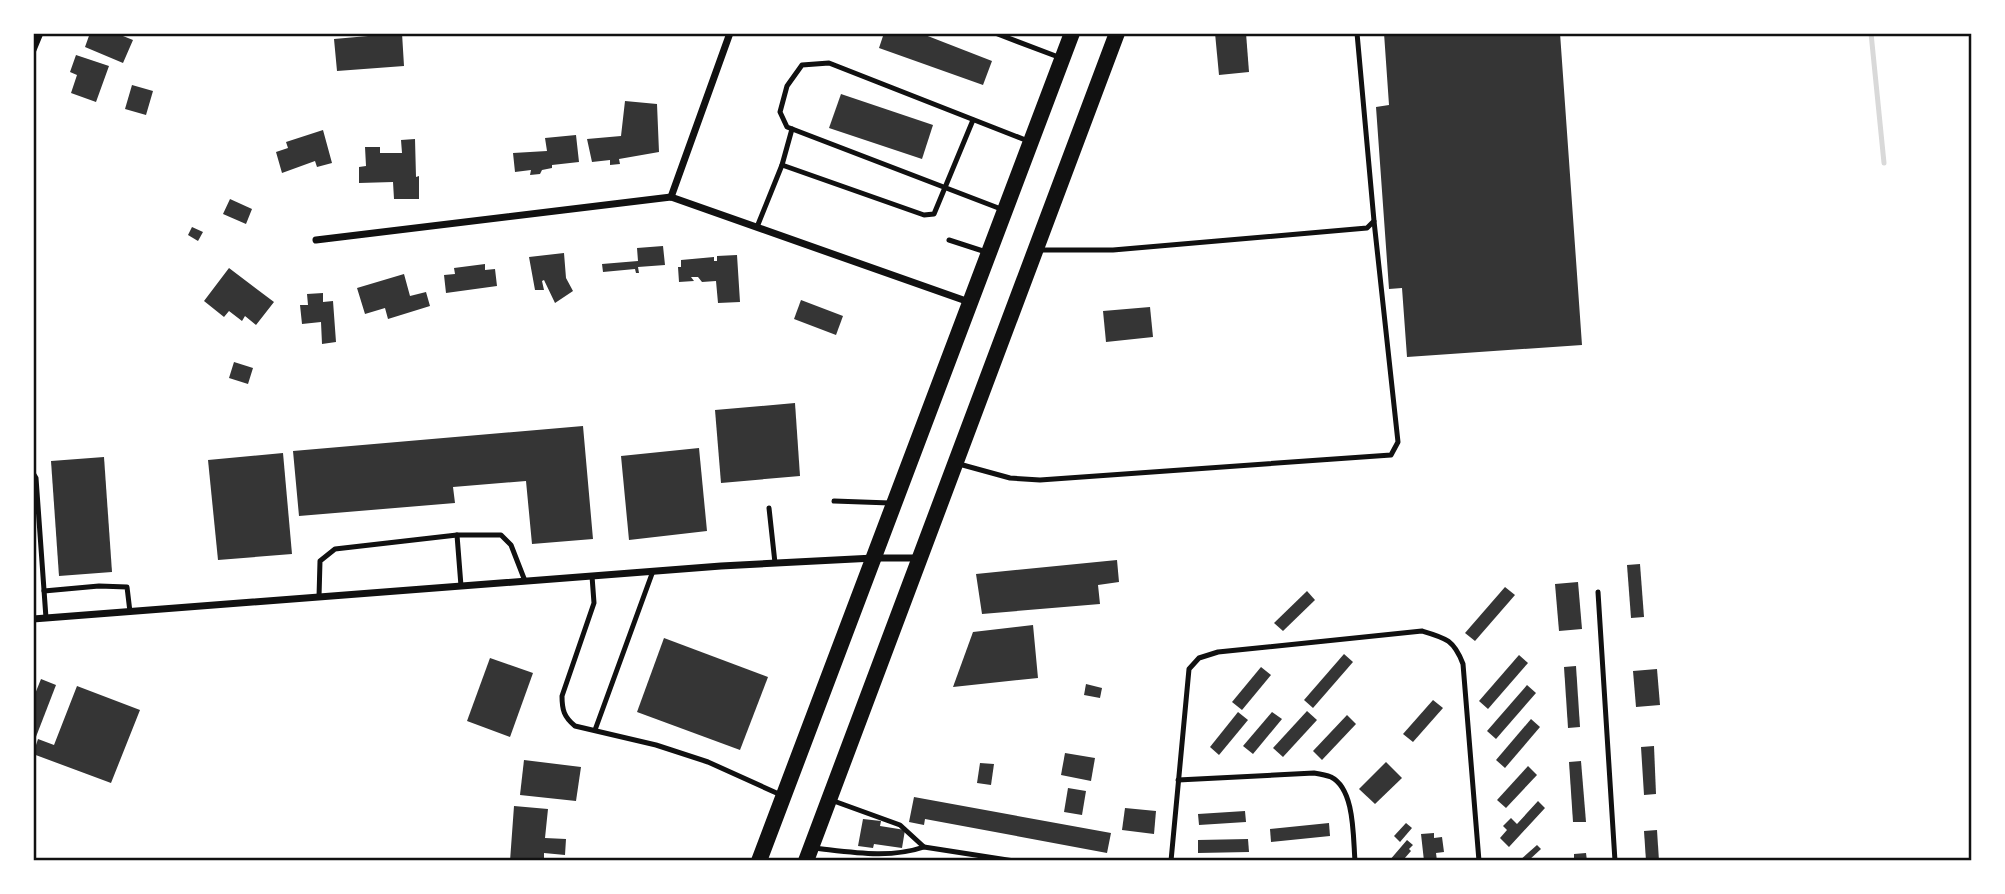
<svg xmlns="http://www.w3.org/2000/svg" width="2005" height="894" font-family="'PT Sans Narrow',sans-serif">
	<rect width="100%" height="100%" fill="#fff"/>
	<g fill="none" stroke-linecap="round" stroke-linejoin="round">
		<path stroke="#d9d9d9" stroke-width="5" d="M1871 33 1884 163"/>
	</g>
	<g fill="#353535">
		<path d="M90 33H124L123 36 133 40 123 63 85 47Z"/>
		<path d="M374 33H402L404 66 337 71 334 39 368 36V34Z"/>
		<path d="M884 33H920L992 61 983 85 879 48Z"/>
		<path d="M1215 33H1246L1249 72 1219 75Z"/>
		<path d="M1384 33H1560L1582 345 1407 357 1402 288 1389 289 1376 107 1389 105Z"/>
		<path d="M76 55 109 66 96 102 71 93 77 75 70 72Z"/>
		<path d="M132 85 153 91 146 115 125 109Z"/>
		<path d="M841 94 933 125 922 159 829 128Z"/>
		<path d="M625 101 657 104 659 152 619 159 620 164 610 165V160L592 162 587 139 621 136Z"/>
		<path d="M323 130 332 163 317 167 315 161 282 173 276 152 288 148 286 142Z"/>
		<path d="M576 135 579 162 552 165V168L542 170 540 174 530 175 531 170 515 172 513 153 547 151 545 138Z"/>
		<path d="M415 139 416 177 419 176V199H394L393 182 359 183V167L366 166 365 147H380V153H402L401 140Z"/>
		<path d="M230 199 252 209 246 224 223 214Z"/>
		<path d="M192 227 203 232 198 241 188 235Z"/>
		<path d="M663 246 665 265 638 267 639 273H636L635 269 603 272 602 264 638 261 637 248Z"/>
		<path d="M564 253 566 278 573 291 555 303 544 280 542 281 544 290H535L529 257Z"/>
		<path d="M737 255 740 302 718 303 716 281 702 282 698 277H691L694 281 679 282 678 267H681V260L714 257V261H717V256Z"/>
		<path d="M485 264V270L495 269 497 286 446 293 444 275 455 274 454 268Z"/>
		<path d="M229 268 274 302 256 325 245 316 242 321 229 311 224 317 204 301Z"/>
		<path d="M404 274 410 296 426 292 430 306 388 319 385 308 365 314 357 288Z"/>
		<path d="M323 293V302L333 301 336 342 322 344 321 322 302 324 300 305H308L307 294Z"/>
		<path d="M801 300 843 316 836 335 794 319Z"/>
		<path d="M1150 307 1153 337 1106 342 1103 311Z"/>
		<path d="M234 362 253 368 248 384 229 378Z"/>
		<path d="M795 403 800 476 721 483 715 410Z"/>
		<path d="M583 426 593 539 532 544 526 481 453 487 455 503 299 516 293 451Z"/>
		<path d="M699 448 707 531 629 540 621 456Z"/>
		<path d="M283 453 292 554 218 560 208 460Z"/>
		<path d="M104 457 112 572 59 576 51 461Z"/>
		<path d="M1117 560 1119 582 1098 585 1100 604 982 614 976 574Z"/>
		<path d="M1640 564 1644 617 1631 618 1627 565Z"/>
		<path d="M1578 582 1582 629 1559 631 1555 584Z"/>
		<path d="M1505 587 1515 595 1475 641 1465 633Z"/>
		<path d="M1307 591 1315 600 1283 631 1274 623Z"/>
		<path d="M1033 625 1038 678 953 687 973 632Z"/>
		<path d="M664 638 768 677 740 750 637 712Z"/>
		<path d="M1344 654 1353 662 1313 708 1304 700Z"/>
		<path d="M1519 655 1528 663 1488 709 1479 701Z"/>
		<path d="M490 658 533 673 510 737 467 721Z"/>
		<path d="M1576 666 1580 727 1568 728 1564 667Z"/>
		<path d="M1261 667 1271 675 1242 710 1232 702Z"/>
		<path d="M1657 669 1660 705 1636 707 1633 671Z"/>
		<path d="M41 679 56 685 34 742 33 699Z"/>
		<path d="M1086 684 1102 688 1100 698 1084 695Z"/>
		<path d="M1527 685 1536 693 1496 739 1487 731Z"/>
		<path d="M77 686 140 710 111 783 33 754 38 739 54 745Z"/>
		<path d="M1433 700 1443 708 1413 742 1403 734Z"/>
		<path d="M1307 711 1317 720 1283 757 1273 748Z"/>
		<path d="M1238 712 1248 720 1219 755 1210 747Z"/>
		<path d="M1272 712 1282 719 1253 754 1243 746Z"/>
		<path d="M1347 715 1356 724 1322 760 1313 751Z"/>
		<path d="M1531 719 1540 727 1505 768 1496 760Z"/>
		<path d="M1654 746 1656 794 1644 795 1641 747Z"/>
		<path d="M1065 753 1095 758 1091 781 1061 775Z"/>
		<path d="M524 760 581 767 576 801 520 795Z"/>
		<path d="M1581 761 1586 822H1573L1569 762Z"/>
		<path d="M1386 762 1402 778 1375 804 1359 789Z"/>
		<path d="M980 763 994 764 991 785 977 783Z"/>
		<path d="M1528 766 1537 775 1506 808 1497 800Z"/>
		<path d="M1068 788 1086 791 1082 815 1064 812Z"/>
		<path d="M914 797 1111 833 1107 853 925 819 924 825 909 822Z"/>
		<path d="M1538 801 1545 808 1509 847 1500 838 1507 830 1503 826 1511 818 1517 824Z"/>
		<path d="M514 806 548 809 545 838 566 839 565 855 544 853V861H510Z"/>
		<path d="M1125 808 1156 811 1154 834 1122 830Z"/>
		<path d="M1245 811 1246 822 1199 825 1198 814Z"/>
		<path d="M863 819 881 821 880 826 905 830 902 848 874 844 873 848 858 846Z"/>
		<path d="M1329 823 1330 836 1271 842 1270 829Z"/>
		<path d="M1406 823 1412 828 1400 842 1394 836Z"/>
		<path d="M1657 830 1659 861H1646L1644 831Z"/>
		<path d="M1434 833V838L1442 837 1444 852 1436 853 1437 861H1424L1421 834Z"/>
		<path d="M1248 839 1249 852 1198 853V840Z"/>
		<path d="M1407 840 1413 845 1409 849 1411 851 1404 859 1389 861Z"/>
		<path d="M1537 845 1541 849 1528 861H1519Z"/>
		<path d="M1586 853 1587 861H1574V854Z"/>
	</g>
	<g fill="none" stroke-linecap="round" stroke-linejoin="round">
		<g stroke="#111" stroke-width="5">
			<path d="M995 33 1061 58"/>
			<path d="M782 165 924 215 934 214 973 120"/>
			<path d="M1001 209 787 127 780 112 787 86 802 65 829 63 1028 141"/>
			<path d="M757 227 782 165 792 129"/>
			<path d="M949 240 986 252"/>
			<path d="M1039 250H1113L1367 228 1374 221 1357 33"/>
			<path d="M959 464 1010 478 1040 480 1391 455 1398 442 1374 221"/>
			<path d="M33 473 36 478 46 618"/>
			<path d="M834 501 890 503"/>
			<path d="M769 508 775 563"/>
			<path d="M457 535 461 586"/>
			<path d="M592 576 594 603 562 696C562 710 564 717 575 726L656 745 708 762 781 795"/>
			<path d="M44 591 99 586 127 587 130 612"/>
			<path d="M1598 592 1615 861"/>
			<path d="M319 597 320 561 335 549 457 535H501L511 545 525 581"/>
			<path d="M595 730 653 571"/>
			<path d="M1178 780 1314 773C1320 774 1326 775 1331 777 1355 789 1353 837 1355 861"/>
			<path d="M924 847 1014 861"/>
			<path d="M814 848C851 852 889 859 924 847L900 825 831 800"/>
			<path d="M1171 861 1189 669 1199 658 1218 652 1422 631C1446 638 1454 640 1463 664L1479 861"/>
		</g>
		<g stroke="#111" stroke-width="7">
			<path d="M33 50 40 33"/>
			<path d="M671 197 730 33"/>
			<path d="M316 240 671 197 969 302"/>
			<path d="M33 619 721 566 874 558H920"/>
		</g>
		<g stroke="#111" stroke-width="16">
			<path d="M759 861 1072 33"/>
			<path d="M806 861 1117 33"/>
		</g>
	</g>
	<rect width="2005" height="894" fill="none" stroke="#ffffff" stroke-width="70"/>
	<rect x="35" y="35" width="1935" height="824" fill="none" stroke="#111" stroke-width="2.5"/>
</svg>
